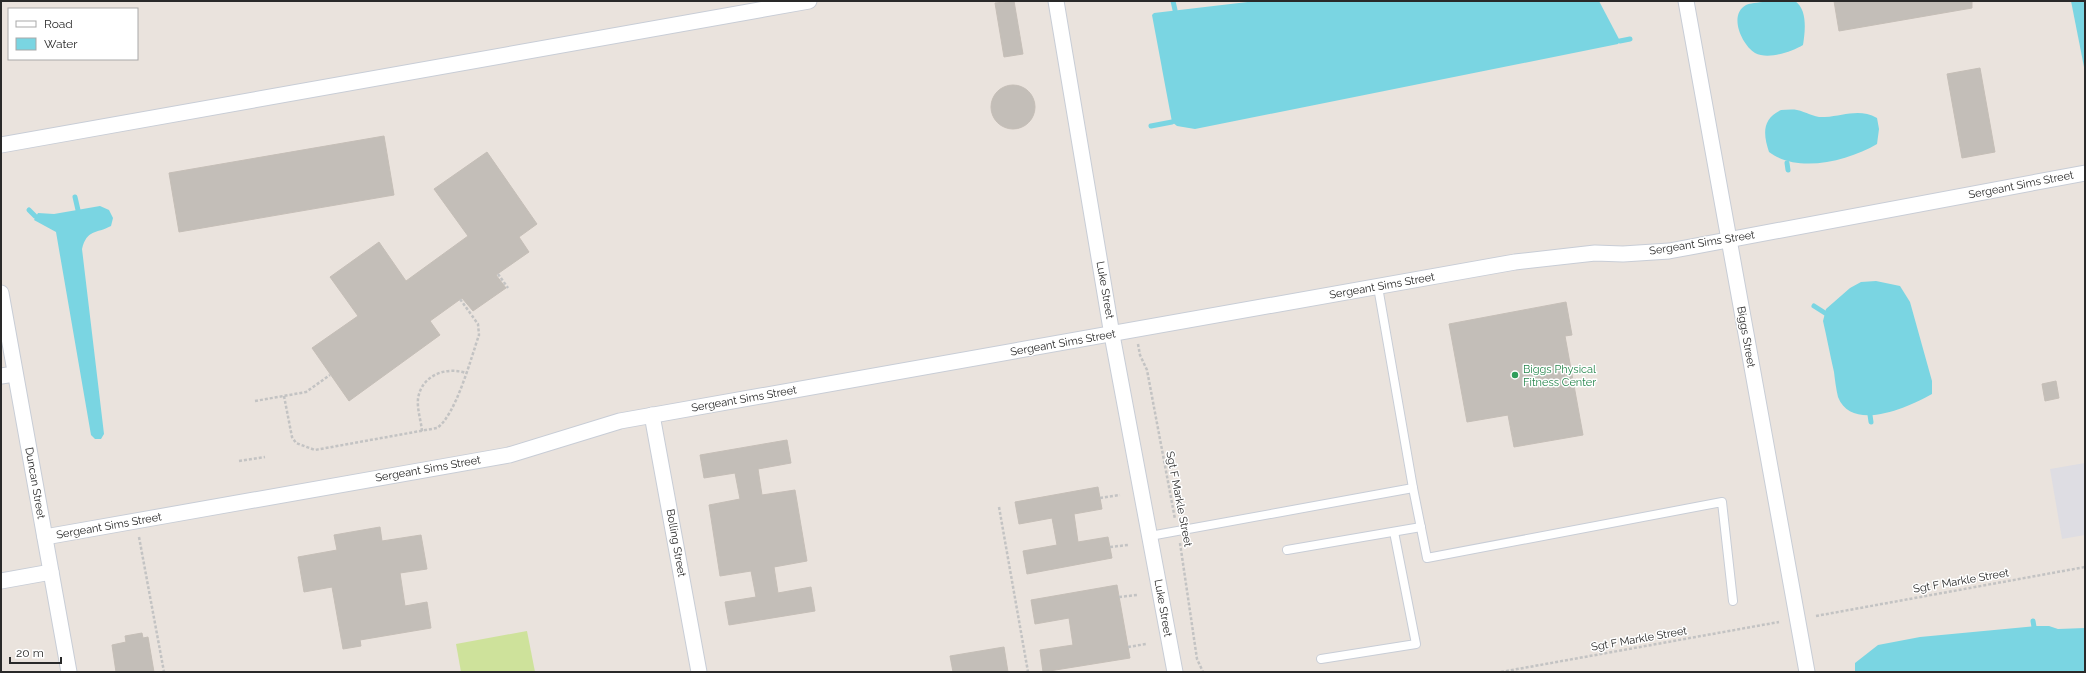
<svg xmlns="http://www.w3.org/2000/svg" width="2086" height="673" font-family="Raleway,sans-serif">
	<rect width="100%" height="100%" fill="#eae3dd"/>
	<path fill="#dedde3" d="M2085 463V535L2062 539 2050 469Z"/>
	<path fill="#cee29b" d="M527 631 535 672H461L456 644Z"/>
	<g fill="#7ad5e2">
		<path d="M1256 1H1599L1620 41 1618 44 1195 129 1177 126 1172 122 1152 15 1154 13Z"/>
		<path d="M1768 1H1795C1808 10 1805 32 1803 45 1791 52 1768 60 1755 53 1742 45 1728 15 1746 5 1753 2 1761 3 1768 1Z"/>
		<path d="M2071 1H2085V72Z"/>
		<path d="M1781 110C1786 110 1792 109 1797 110 1807 112 1814 118 1825 117 1844 116 1859 108 1877 118L1879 129 1877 144C1848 161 1798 174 1769 152 1763 134 1762 119 1781 110Z"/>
		<path d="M100 206 109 210 113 218 111 226C96 234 87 229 82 249L104 434 101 439H95L91 435 56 232 34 220 38 213 54 214Z"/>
		<path d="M1876 281 1900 286 1910 302 1932 381V394C1909 407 1852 433 1838 397 1836 389 1835 380 1834 372 1830 355 1827 338 1823 321L1826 309 1850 288 1861 282Z"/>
		<path d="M2037 626H2049L2058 629 2085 628V672H1855V663L1878 645 1920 637Z"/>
	</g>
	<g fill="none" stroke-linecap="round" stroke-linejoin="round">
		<g stroke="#7ad5e2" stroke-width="5">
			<path d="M1173 1 1175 10"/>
			<path d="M1620 41 1630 39"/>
			<path d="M1151 126 1172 122"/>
			<path d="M1787 163 1788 170"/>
			<path d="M75 197 78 210"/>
			<path d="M29 210 35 216"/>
			<path d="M1814 306 1825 313"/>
			<path d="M1870 415 1871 422"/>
			<path d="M2033 621 2034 627"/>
		</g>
	</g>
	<g fill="#c3beb8" stroke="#c5beb7">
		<path d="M1014 1 1023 54 1004 57 995 3Z"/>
		<path d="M1834 1H1972V8L1839 31Z"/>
		<path d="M1980 68 1995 152 1962 158 1947 74Z"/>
		<circle cx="1013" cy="107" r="22"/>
		<path d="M384 136 394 195 179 232 169 173Z"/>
		<path d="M487 152 537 224 519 237 529 252 496 275 506 288 473 311 462 298 430 321 440 335 349 401 312 348 358 316 330 277 379 242 406 281 468 236 434 189Z"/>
		<path d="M1566 302 1572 335 1565 336 1583 435 1514 447 1508 415 1467 422 1449 324Z"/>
		<path d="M2056 381 2059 398 2045 401 2042 384Z"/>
		<path d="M787 440 791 463 758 469 762 495 795 490 807 561 774 567 778 593 811 587 815 611 729 625 725 602 756 597 751 571 720 576 709 505 740 499 735 473 704 478 700 455Z"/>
		<path d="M1098 487 1102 509 1074 514 1078 542 1108 537 1112 558 1027 574 1023 551 1057 545 1052 518 1019 524 1015 502Z"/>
		<path d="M380 527 382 541 421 535 427 569 400 573 405 606 427 602 431 628 360 640 361 646 343 649 332 587 304 592 298 557 337 550 334 535Z"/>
		<path d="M1117 585 1130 658 1043 672 1040 650 1073 645 1069 618 1035 624 1031 600Z"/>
		<path d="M142 633 143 638 148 637 154 672H116L112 645 126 642 125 636Z"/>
		<path d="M1004 647 1008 672H953L950 656Z"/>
	</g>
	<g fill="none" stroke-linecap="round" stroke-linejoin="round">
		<g stroke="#c8cdd6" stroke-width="10">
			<g id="lane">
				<path d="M1378 287 1413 488"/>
				<path d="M1150 536 1413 488 1427 558 1722 502 1733 601"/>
				<path d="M1287 550 1421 527"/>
				<path d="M1321 659 1416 644 1394 532"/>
			</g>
		</g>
		<g stroke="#c8cdd6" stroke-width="17">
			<g id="street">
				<path d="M1056 1 1112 335 1175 672"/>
				<path d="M1686 1 1807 672"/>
				<path d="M1 145 809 1"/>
				<path d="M1 293 69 672"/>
				<path d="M1 376 15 374"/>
				<path d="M652 415 699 672"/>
				<path d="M45 537 509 455 620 421 1515 262 1595 253 1623 254 1669 251 2085 173"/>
				<path d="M1 581 51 572"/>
			</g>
		</g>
		<g stroke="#c3c3c3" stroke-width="2.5" stroke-dasharray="3 2" stroke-linecap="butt">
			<path d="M498 274 508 288"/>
			<path d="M1138 344 1140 355 1147 370 1175 519"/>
			<path d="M284 396 292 437 296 443 315 450 437 428C456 415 471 358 479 335L478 324 460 299"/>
			<path d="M255 401 306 392 330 375"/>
			<path d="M422 431C421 421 417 409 418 399 421 376 445 366 466 373"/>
			<path d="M239 461 265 457"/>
			<path d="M1100 498 1120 495"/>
			<path d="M999 507 1028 672"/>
			<path d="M139 537 164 672"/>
			<path d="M1180 543 1197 659 1203 672"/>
			<path d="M1110 547 1128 545"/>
			<path d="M1119 597 1137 595"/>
			<path d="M1816 616 2085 567"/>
			<path d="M1128 647 1146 644"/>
			<path d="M1501 672 1779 622"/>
		</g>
		<use href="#lane" stroke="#fff" stroke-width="8"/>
		<use href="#street" stroke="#fff" stroke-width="15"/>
	</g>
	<circle fill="#2e9e5b" stroke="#fff" stroke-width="1.5" cx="1515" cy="375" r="4"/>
	<g text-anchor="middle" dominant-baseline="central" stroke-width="3" stroke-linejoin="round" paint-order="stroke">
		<g font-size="11" fill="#292929" stroke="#fff">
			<text transform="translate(2021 185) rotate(-11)">Sergeant Sims Street</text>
			<text transform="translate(1702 243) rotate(-9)">Sergeant Sims Street</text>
			<text transform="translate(1382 286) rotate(-10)">Sergeant Sims Street</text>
			<text transform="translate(1105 290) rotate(80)">Luke Street</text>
			<text transform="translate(1746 337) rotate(80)">Biggs Street</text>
			<text transform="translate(1063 343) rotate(-10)">Sergeant Sims Street</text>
			<text transform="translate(744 399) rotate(-10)">Sergeant Sims Street</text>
			<text transform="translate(428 469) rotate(-10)">Sergeant Sims Street</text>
			<text transform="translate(35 483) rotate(80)">Duncan Street</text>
			<text transform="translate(1179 499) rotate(79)">Sgt F Markle Street</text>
			<text transform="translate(109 526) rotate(-10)">Sergeant Sims Street</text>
			<text transform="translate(676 543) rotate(80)">Bolling Street</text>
			<text transform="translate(1961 581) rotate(-10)">Sgt F Markle Street</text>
			<text transform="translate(1163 608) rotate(80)">Luke Street</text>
			<text transform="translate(1639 639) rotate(-10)">Sgt F Markle Street</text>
		</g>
		<g font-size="11" fill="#27864d" stroke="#fff" text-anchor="start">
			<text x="1523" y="369">Biggs Physical<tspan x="1523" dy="13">Fitness Center</tspan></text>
		</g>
	</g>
	<rect width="2086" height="673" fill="none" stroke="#292929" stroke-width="4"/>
	<rect x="8" y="8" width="130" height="52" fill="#ffffff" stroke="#a9a9a9"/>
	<rect x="16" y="21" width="20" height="6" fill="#ffffff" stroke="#a9a9a9"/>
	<text x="44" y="28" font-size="12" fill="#292929">Road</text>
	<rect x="16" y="38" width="20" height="12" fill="#7ad5e2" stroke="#a9a9a9"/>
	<text x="44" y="48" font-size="12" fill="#292929">Water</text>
	<path d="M10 657v6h51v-6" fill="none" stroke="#292929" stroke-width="2"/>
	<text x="16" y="657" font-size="12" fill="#292929" stroke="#ffffff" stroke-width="3" paint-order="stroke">20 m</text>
</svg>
